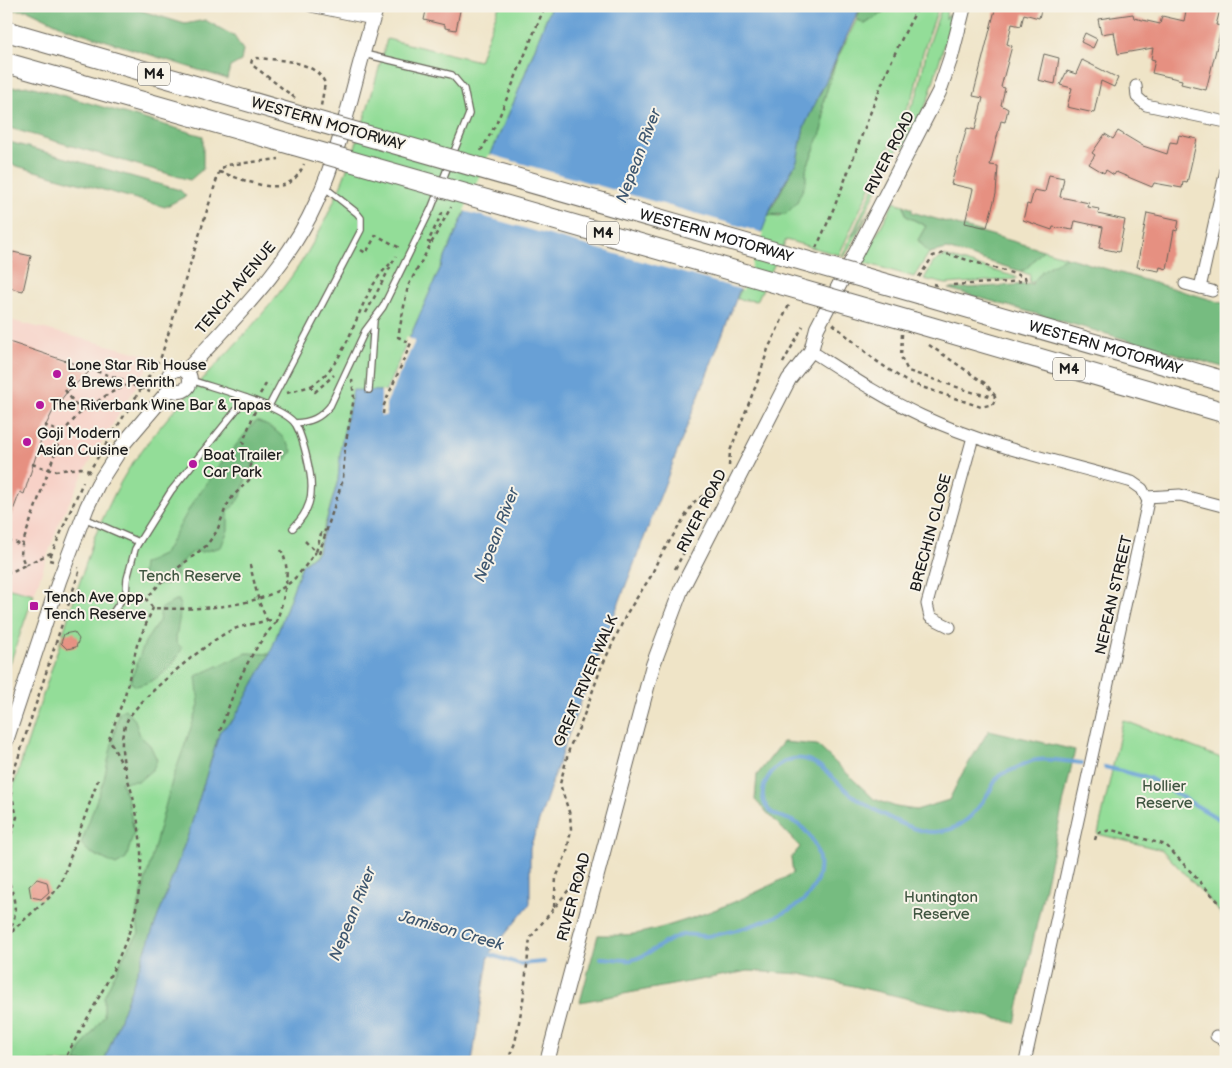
<svg xmlns="http://www.w3.org/2000/svg" width="1232" height="1068" font-family="'Balsamiq Sans',sans-serif">
	<rect width="100%" height="100%" fill="#f7f3e8"/>
	<filter id="ink" filterUnits="userSpaceOnUse"><feTurbulence type="fractalNoise" baseFrequency=".02" numOctaves="2"/><feDisplacementMap in="SourceGraphic" scale="10" xChannelSelector="R" yChannelSelector="G"/><feConvolveMatrix kernelMatrix="1 2 1 2 8 2 1 2 1" color-interpolation-filters="sRGB"/></filter>
	<filter id="wash" filterUnits="userSpaceOnUse"><feTurbulence type="fractalNoise" baseFrequency=".0096" numOctaves="4" result="noise"/><feDisplacementMap in="SourceGraphic" scale="20" xChannelSelector="R" yChannelSelector="G"/><feGaussianBlur stdDeviation="1.12" result="paint"/><feColorMatrix in="noise" values="0 0 0 0 0 0 0 0 0 0 0 0 0 0 0 0 0 1.4 0 .05"/><feComposite in="paint" operator="in"/></filter>
	<g filter="url(#wash)">
		<rect width="100%" height="100%" fill="#efe4c7"/>
		<path fill="#f7d1c7" d="M6 319 154 357 88 465 59 523 34 594 6 587Z"/>
		<g fill="#93dd98" stroke="#587c5a">
			<path d="M499 6H551L516 97 386 391 341 445 338 480 317 552 302 565 270 654 104 1062H6V809L94 538C106 512 117 485 134 461 179 396 243 344 289 280 341 209 364 123 387 39L479 61Z"/>
			<path d="M887 6H939L923 52 914 93 839 255 786 240 757 301 737 299 768 215 780 216 805 182 806 169 814 150 824 115 823 103 836 61 857 19 865 24 884 12Z"/>
			<path d="M942 6H947L946 19 950 14 951 21 928 100 905 147 898 148 853 236 871 210 844 257 842 256 918 92 926 53Z"/>
			<path d="M894 202 904 205 906 216 926 226 918 240 929 253 914 277 862 262Z"/>
			<path d="M1043 250 1066 257 1029 284 1030 275 1020 271 1026 269Z"/>
			<path d="M944 256 1016 277V279L946 284 924 279 933 263Z"/>
			<path d="M6 587 34 594 6 675Z"/>
			<path d="M1123 720 1226 760V921L1214 905 1162 850 1098 834Z"/>
		</g>
		<g fill="#76bc80" stroke="#496c4e">
			<path d="M6 6H126L185 24 205 20 234 36 243 50 241 61 230 67 227 79 66 28 28 10H6Z"/>
			<path d="M861 6H887L884 12 865 24 857 19Z"/>
			<path d="M836 61 823 102V128L806 169V182L796 204 786 214 768 215 797 161 804 127Z"/>
			<path d="M30 86 203 136V169L190 180 6 127V88Z"/>
			<path d="M6 141 180 190 186 196 165 207 6 163Z"/>
			<path d="M904 205 912 209V212L1043 250 1026 269 1020 271 947 249 929 253 918 240 926 226 906 216Z"/>
			<path d="M1066 257 1226 304V368L949 289 1032 284 1042 271Z"/>
			<path d="M256 421C273 427 284 435 292 451L286 460 275 455 259 461 248 470 241 497 228 512V530L221 547 202 552 194 551 179 564 176 576 166 585 152 584 142 574 143 564 164 554 193 502 227 456Z"/>
			<path d="M176 600H179C183 613 176 628 176 642L182 648C174 667 157 682 136 686L130 682 145 642 159 621 161 609Z"/>
			<path d="M247 653 270 654 234 719 220 731 188 835 104 1062H76L80 1050 104 1016V997L125 953 139 933 136 916 172 781 199 705 196 676Z"/>
			<path d="M125 709 135 720 140 736 150 745 157 760 153 769 139 781 121 782 128 801 134 832 126 859 116 865 89 852 81 844 104 779 119 712Z"/>
			<path d="M989 730 1075 750 1015 1023 801 974 748 971 580 1002 598 935C613 935 630 936 644 932 688 922 755 896 793 873L791 858 800 847 755 800 757 775 783 742 817 745 874 799 896 807 916 810 949 800 962 774Z"/>
		</g>
		<path fill="#68a0d6" stroke="#425e79" d="M551 6H861L804 127 797 161 773 203 567 738 530 848V904L489 954 472 1062H104L188 835 220 731 234 719 270 654 302 565 318 552 338 480 341 445 353 390 386 391 516 97Z"/>
		<g fill="#efe4c7">
			<path d="M489 154 764 233 743 290 464 211Z"/>
			<path d="M407 337 415 341 386 404V416H381V390L386 391 406 346 404 344Z"/>
		</g>
		<g fill="none" stroke-linecap="round" stroke-linejoin="round">
			<g stroke="#68a0d6" stroke-width="4">
				<path d="M1105 767 1149 778 1226 823"/>
				<path d="M485 953 520 964 544 962"/>
				<path d="M601 958C610 958 622 961 631 960 649 957 664 939 682 935 690 933 700 937 708 936 733 933 789 916 806 898 810 894 813 887 816 882 825 861 815 835 796 823 787 817 776 818 769 810 752 792 773 762 793 759 819 755 834 782 852 795 870 808 912 833 934 832 962 831 975 814 989 792 992 788 995 780 999 776 1002 773 1008 772 1012 770 1020 767 1029 760 1037 760 1051 758 1067 762 1082 763"/>
			</g>
		</g>
		<g id="blocks">
			<g fill="#e69081">
				<path d="M427 6H461L456 30 445 28V25L424 20Z"/>
				<path d="M996 6H1042L1039 18 1024 14 1021 26 1012 24 1007 44 1012 46 1001 87 1005 88 1001 105 1008 109 1005 122 1001 121 990 165 998 166 996 194 987 227H983L965 223 973 189 951 184 967 128 975 130 983 98 973 96Z"/>
				<path d="M1187 6H1204L1220 10 1216 25 1222 26 1206 90 1181 84 1182 80 1152 73 1155 60 1151 59 1153 48 1118 54 1114 32 1101 34 1098 19 1133 14 1134 18 1160 24 1162 16 1184 21Z"/>
				<path d="M1085 33 1097 39 1093 48 1081 42Z"/>
				<path d="M1044 54 1059 58 1055 84 1038 80Z"/>
				<path d="M1082 60 1118 78 1114 87 1101 81 1094 113 1067 107 1072 88 1060 85 1067 71 1076 74Z"/>
				<path d="M1118 131 1143 146 1167 154 1170 142 1177 143 1179 135 1197 139 1187 183 1183 182 1182 188 1154 183 1152 187 1116 172 1114 175 1106 170 1104 173 1089 164 1095 155 1092 153 1105 134 1113 139Z"/>
				<path d="M1049 175 1064 178 1060 197 1089 203 1088 207 1099 209 1098 214 1125 220 1119 252 1099 248 1103 227 1075 221 1073 230 1053 227 1052 230 1023 220 1027 204 1030 205 1034 190 1045 192Z"/>
				<path d="M1147 213 1179 220 1177 231 1174 230 1167 269 1160 267 1159 271 1137 267Z"/>
				<path d="M13 252 31 256 23 291 10 288 11 285 6 284Z"/>
				<path d="M9 342 87 368 84 370 89 372 67 392 54 409 45 427 24 494 20 492 8 524 6 350Z"/>
				<path d="M74 632 79 639 76 647 67 649 61 643 64 634Z"/>
				<path d="M37 879 47 882 49 892 41 899 31 897 29 886Z"/>
			</g>
		</g>
	</g>
	<g filter="url(#ink)">
		<use href="#blocks" fill-opacity="0" stroke="#666258" stroke-width="1"/>
		<g fill="none" stroke-linecap="round" stroke-linejoin="round">
			<g stroke="#666258" stroke-width="8">
				<g id="service">
					<path d="M191 380C213 388 285 406 296 425 303 438 307 457 310 473 314 496 309 512 293 528"/>
					<path d="M369 390 374 320"/>
					<path d="M269 406 361 230V218L357 213 323 186"/>
					<path d="M295 423C311 422 320 418 330 406L365 331 383 307 431 209 469 114 464 89 452 75 364 54"/>
					<path d="M84 518 139 542"/>
					<path d="M112 614 126 593 127 579 135 549 139 542 171 491 246 398"/>
				</g>
			</g>
			<g stroke="#666258" stroke-width="13">
				<g id="minor">
					<path d="M311 6 373 19"/>
					<path d="M1136 86 1137 97 1146 105 1226 122"/>
					<path d="M1185 284 1212 291"/>
					<path d="M1200 288 1226 170"/>
					<path d="M811 351C847 374 883 398 922 416 988 447 1062 462 1132 482L1142 489 1148 501 1025 1062"/>
					<path d="M1147 497 1180 495 1226 507"/>
					<path d="M950 627 930 617 927 604 973 437"/>
					<path d="M1216 1036 1226 1041"/>
				</g>
			</g>
			<g stroke="#666258" stroke-width="16">
				<g id="tertiary">
					<circle cx="179" cy="380" r="11"/>
					<path d="M186 371C234 318 287 268 316 203 345 140 355 71 377 6"/>
					<path d="M6 741 59 581 87 507 98 484 125 442 171 388"/>
					<path d="M547 1062 653 665 681 590 789 379 811 351 817 328 939 92 951 57 964 6"/>
				</g>
			</g>
			<g stroke="#666258" stroke-width="22">
				<g id="motorway">
					<path d="M6 31 302 117"/>
					<path d="M6 63 294 145"/>
					<path id="s1" d="M921 294 1226 382"/>
					<path d="M913 322 1226 413"/>
				</g>
			</g>
			<g stroke="#666258" stroke-width="2.5" stroke-dasharray="4 4" stroke-linecap="butt">
				<path d="M295 98 251 64 252 60 256 58C278 60 315 60 325 83L321 106"/>
				<path d="M481 151 497 122 545 6"/>
				<path d="M219 172C251 181 288 203 304 164"/>
				<path d="M431 243 428 242 442 213 440 209"/>
				<path d="M816 248C854 169 875 83 919 6"/>
				<path d="M361 250 366 253 376 235 400 248 402 247"/>
				<path d="M919 277 933 256 944 253 1025 277 1026 281"/>
				<path d="M953 285 1026 281"/>
				<path d="M366 313 396 256"/>
				<path d="M833 324 875 360 907 382 981 407 993 404 996 397"/>
				<path d="M902 334 901 357 908 371 975 393 996 397"/>
				<path d="M929 345 986 384 996 397"/>
				<path d="M783 363 803 326"/>
				<path d="M89 369 127 381 130 384"/>
				<path d="M311 386C355 358 354 297 390 264"/>
				<path d="M65 390 81 412"/>
				<path d="M287 393 311 386 315 392 334 375"/>
				<path d="M260 394 266 384 270 386"/>
				<path d="M255 411 243 442 252 471 249 480 233 496 226 507 217 531 206 546 165 578 146 599 153 608C191 610 256 609 288 584 299 576 307 563 316 552"/>
				<path d="M383 414 384 405 411 343 398 337 408 286 451 207"/>
				<path d="M44 425 62 433"/>
				<path d="M32 464 54 471 81 468 89 471"/>
				<path d="M729 466 730 451 758 380 768 349 790 303"/>
				<path d="M88 473 161 357 220 169 227 165 279 159"/>
				<path d="M7 540 22 545"/>
				<path d="M305 541 316 552 322 530 326 531"/>
				<path d="M51 553 25 565 21 555 22 545 62 433 81 412 110 393 130 384 150 392"/>
				<path d="M319 554 343 479 345 447 354 398 352 380"/>
				<path d="M53 561 49 560 83 482"/>
				<path d="M675 569 689 543"/>
				<path d="M6 572H11L25 565"/>
				<path d="M267 620 277 621C283 599 293 572 281 550"/>
				<path d="M220 731C236 686 245 658 277 621"/>
				<path d="M124 768 109 739 125 695 137 645 153 608"/>
				<path d="M1095 840 1097 833 1112 830 1166 845 1226 910"/>
				<path d="M6 850 17 817 10 788 11 780 80 569 78 568"/>
				<path d="M6 876C13 888 19 914 11 927L14 929"/>
				<path d="M554 907 556 878 567 852 571 829 570 815 560 784 570 746 580 726 601 668 627 613 651 576 658 560 694 502 704 495 716 491"/>
				<path d="M6 947 14 929 52 895 61 883 98 780"/>
				<path d="M63 1062C88 1015 131 949 138 897 144 860 141 833 133 797 128 779 121 760 122 741 122 735 125 724 128 719 140 698 211 638 234 629 244 625 256 624 267 620L259 602 250 565"/>
				<path d="M507 1062 515 1043 523 1001 530 938 583 872"/>
			</g>
			<use href="#service" stroke="#fff" stroke-width="5.5"/>
			<use href="#minor" stroke="#fff" stroke-width="11"/>
			<use href="#tertiary" stroke="#fff" stroke-width="14"/>
			<use href="#motorway" stroke="#fff" stroke-width="20"/>
			<g stroke="#666258" stroke-width="22" stroke-linecap="butt">
				<g id="motorway-bridge">
					<path id="s2" d="M302 117 921 294"/>
					<path d="M294 145 913 322"/>
				</g>
			</g>
			<path stroke="#666258" stroke-width="2.5" stroke-dasharray="4 4" stroke-linecap="butt" d="M933 284 939 286"/>
			<use href="#motorway-bridge" stroke="#fff" stroke-width="20"/>
		</g>
	</g>
	<g fill="#b5179e" stroke="#f7f3e8" stroke-width="2">
		<circle cx="57" cy="374" r="5"/>
		<circle cx="40" cy="405" r="5"/>
		<circle cx="27" cy="442" r="5"/>
		<circle cx="193" cy="464" r="5"/>
		<rect x="29" y="601" width="10" height="10" rx="2.5"/>
	</g>
	<g text-anchor="middle" dominant-baseline="central" stroke-width="4" stroke-linejoin="round" paint-order="stroke">
		<g fill="#f7f3e8" stroke="#5e5c59" stroke-width="1">
			<rect x="138" y="62.5" width="32" height="23" rx="4"/>
			<rect x="587" y="221.5" width="32" height="23" rx="4"/>
			<rect x="1053" y="357.5" width="32" height="23" rx="4"/>
		</g>
		<g font-size="14" font-weight="bold" fill="#1c1c1c">
			<text x="154" y="74">M4</text>
			<text x="603" y="233">M4</text>
			<text x="1069" y="369">M4</text>
		</g>
		<g font-size="15" fill="#1c1c1c" stroke="#f7f3e8">
			<text transform="translate(328 124) rotate(16)">WESTERN MOTORWAY</text>
			<text transform="translate(890 153) rotate(-63)">RIVER ROAD</text>
			<text stroke="none"><textPath href="#s2" startOffset="431">WESTERN MOTORWAY</textPath></text>
			<text transform="translate(236 288) rotate(-50)">TENCH AVENUE</text>
			<text stroke="none"><textPath href="#s1" startOffset="192">WESTERN MOTORWAY</textPath></text>
			<text transform="translate(702 511) rotate(-63)">RIVER ROAD</text>
			<text transform="translate(931 533) rotate(-75)">BRECHIN CLOSE</text>
			<text transform="translate(1114 595) rotate(-77)">NEPEAN STREET</text>
			<text transform="translate(586 681) rotate(-67)">GREAT RIVER WALK</text>
			<text transform="translate(574 897) rotate(-75)">RIVER ROAD</text>
		</g>
		<g font-size="15" fill="#1c1c1c" stroke="#f7f3e8" text-anchor="start">
			<text x="67" y="365">Lone Star Rib House<tspan x="67" dy="17">&amp; Brews Penrith</tspan></text>
			<text x="50" y="405">The Riverbank Wine Bar &amp; Tapas</text>
			<text x="37" y="433">Goji Modern<tspan x="37" dy="17">Asian Cuisine</tspan></text>
			<text x="203" y="455">Boat Trailer<tspan x="203" dy="17">Car Park</tspan></text>
			<text x="44" y="597">Tench Ave opp<tspan x="44" dy="17">Tench Reserve</tspan></text>
		</g>
		<g font-size="15" fill="#405641" stroke="#f7f3e8">
			<text x="190" y="576">Tench Reserve</text>
			<text x="1164" y="786">Hollier<tspan x="1164" dy="17">Reserve</tspan></text>
			<text x="941" y="897">Huntington<tspan x="941" dy="17">Reserve</tspan></text>
		</g>
		<g font-size="16" font-style="italic" fill="#3e5770" stroke="#f7f3e8">
			<text transform="translate(639 156) rotate(-69)">Nepean River</text>
			<text transform="translate(497 535) rotate(-69)">Nepean River</text>
			<text transform="translate(353 914) rotate(-68)">Nepean River</text>
			<text transform="translate(451 931) rotate(16)">Jamison Creek</text>
		</g>
	</g>
	<rect width="1232" height="1068" fill="none" stroke="#f7f3e8" stroke-width="25"/>
</svg>
